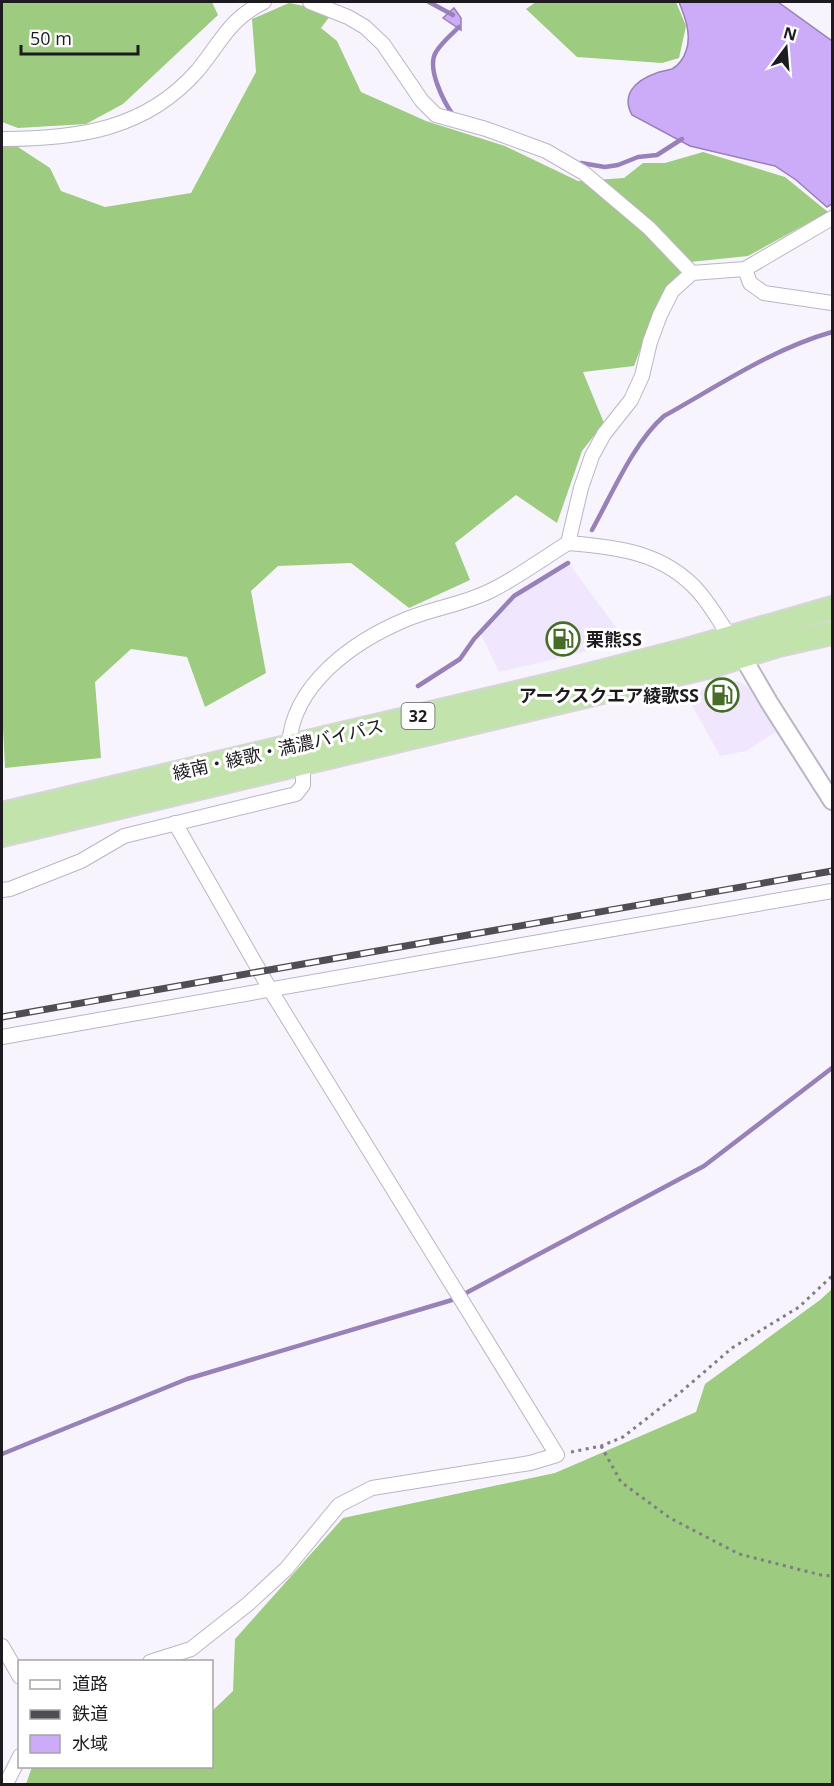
<svg xmlns="http://www.w3.org/2000/svg" width="834" height="1786" font-family="'Open Sans','Noto Sans JP',sans-serif">
	<rect width="100%" height="100%" fill="#f8f4fe"/>
	<g fill="#f0e7fe">
		<path d="M570 565 627 642 499 672 481 634 510 602 529 588Z"/>
		<path d="M738 681 749 688 776 732 746 751 720 756 685 693Z"/>
	</g>
	<g fill="#9dcb7f">
		<path d="M2 2H212L218 15 123 104 86 124 18 128 2 122Z"/>
		<path d="M536 2H676L686 26 679 58 662 63 577 57 526 9Z"/>
		<path d="M289 3 333 12 321 28 337 41 361 92 426 121 505 146 578 181 624 178 643 163H665L703 152 785 177 828 212 748 256 690 262 656 309 634 366 583 372 604 423 582 451 557 523 516 495 455 543 470 580 409 608 351 563 278 566 251 591 266 673 205 707 187 657 131 649 95 682 101 758 5 768 2 707V143L18 147 50 168 61 191 105 207 191 193 256 72 252 19Z"/>
		<path d="M832 1289V1784H26L32 1767 212 1766V1711L233 1691 235 1639 343 1518 555 1473 696 1412 705 1384 820 1300Z"/>
	</g>
	<g fill="#ccabf9" stroke="#9880b8" stroke-width="1.5">
		<path d="M679 2H778L832 41V204L827 207 796 180 775 166 690 146 632 115C621 95 635 81 654 74 660 71 666 71 672 69 678 66 684 58 686 51 692 35 685 17 679 2Z"/>
		<path d="M454 8 461 18V30L443 18Z"/>
	</g>
	<g fill="none" stroke-linecap="round" stroke-linejoin="round">
		<g stroke="#9880b8" stroke-width="4.5">
			<path d="M429 2 453 15"/>
			<path d="M453 115C444 102 426 68 436 52 441 43 452 34 459 27"/>
			<path d="M581 163 605 167 618 165 638 157 657 155 682 139"/>
			<path d="M592 530C612 494 634 442 664 416 718 386 772 349 832 332"/>
			<path d="M418 686 460 659 474 639 514 596 568 563"/>
			<path d="M466 1293 704 1166 832 1068"/>
			<path d="M2 1454 187 1379 452 1300"/>
		</g>
		<g stroke="#bbb5c4" stroke-width="16">
			<g id="minor">
				<path d="M310 2 348 17 365 27 383 44 422 101 436 115 486 129 546 151 584 173 649 228 692 273"/>
				<path d="M2 139C77 139 146 130 198 70 221 42 229 19 264 2"/>
				<path d="M745 269 750 283 764 293 832 303"/>
				<path d="M568 543C617 547 664 552 699 592 711 606 720 622 730 637"/>
				<path d="M289 746C292 684 354 641 407 619 434 608 464 604 490 591 517 578 542 559 568 543L581 488 592 456 604 434 631 400 642 376 650 342 660 315 672 291 692 273 745 269 832 218"/>
				<path d="M2 890 10 889 81 861 124 836 296 794 303 785V764"/>
				<path d="M2 1037C279 989 555 938 832 891"/>
				<path d="M2 1646 20 1677"/>
				<path d="M150 1662 191 1649 248 1604 286 1569 339 1505 372 1488 530 1463 557 1455 271 991 175 823"/>
				<path d="M6 1784 20 1756"/>
			</g>
		</g>
		<g stroke="#bbb5c4" stroke-width="20">
			<path id="tertiary" d="M738 649 769 702 832 801"/>
		</g>
		<g stroke="#d6d6d7" stroke-width="26">
			<g id="trunk">
				<path d="M2 814 558 683 690 649 832 608"/>
				<path d="M2 835 711 666 778 645 832 633"/>
			</g>
		</g>
		<g stroke="#807d84" stroke-width="3" stroke-dasharray="3 4.5" stroke-linecap="butt">
			<path d="M601 1446 621 1482 670 1518 739 1554 821 1575 832 1576"/>
			<path d="M571 1452 601 1446 623 1437 682 1391 732 1348 799 1307 832 1276"/>
		</g>
		<use href="#minor" stroke="#fff" stroke-width="14"/>
		<use href="#tertiary" stroke="#fff" stroke-width="16"/>
		<use href="#trunk" stroke="#c2e3ac" stroke-width="22"/>
		<g stroke="#504e54" stroke-width="7">
			<path id="rail" d="M2 1017 832 871"/>
		</g>
		<use href="#rail" stroke="#fff" stroke-width="4.5" stroke-dasharray="14" stroke-linecap="butt"/>
	</g>
	<defs>
		<g id="fuel-ring" transform="scale(1.725)"><circle r="9.5" fill="#fff" stroke="#466d28" stroke-width="1.5"/><path d="M-5.5-6h7V0h2V4h1.3V-2.5L3-4.5l.8-.8L6-3V5H2.5V1h-1V6h-7ZM-4.2-4.7v3.2H.2V-4.7Z" fill="#466d28"/></g>
	</defs>
	<g fill-rule="evenodd">
		<use href="#fuel-ring" x="563" y="639"/>
		<use href="#fuel-ring" x="722" y="695"/>
	</g>
	<g text-anchor="middle" dominant-baseline="central" stroke-width="6" stroke-linejoin="round" paint-order="stroke">
		<rect fill="#fff" stroke="#615f63" stroke-width="1.5" x="401.5" y="703" width="33" height="26" rx="4.5"/>
		<g font-size="16" font-weight="bold" fill="#1d1b20">
			<text x="418" y="716">32</text>
		</g>
		<g font-size="18" font-weight="bold" fill="#1d1b20" stroke="#fff" text-anchor="start">
			<text x="586" y="639">栗熊SS</text>
			<text x="699" y="695" text-anchor="end">アークスクエア綾歌SS</text>
		</g>
		<g font-size="18" fill="#1d1b20" stroke="#fff">
			<text transform="translate(278 749) rotate(-13)">綾南・綾歌・満濃バイパス</text>
		</g>
	</g>
	<rect width="834" height="1786" fill="none" stroke="#1d1b20" stroke-width="6"/>
	<rect x="18" y="1660" width="195" height="108" fill="#ffffff" stroke="#a5a4a6" stroke-width="1.5"/>
	<rect x="30" y="1680" width="30" height="9" fill="#ffffff" stroke="#a5a4a6" stroke-width="1.5"/>
	<text x="72" y="1690" font-size="18" fill="#1d1b20">道路</text>
	<rect x="30" y="1710" width="30" height="9" fill="#504e54" stroke="#a5a4a6" stroke-width="1.5"/>
	<text x="72" y="1720" font-size="18" fill="#1d1b20">鉄道</text>
	<rect x="30" y="1735" width="30" height="18" fill="#ccabf9" stroke="#a5a4a6" stroke-width="1.5"/>
	<text x="72" y="1750" font-size="18" fill="#1d1b20">水域</text>
	<g transform="translate(786 48) rotate(16)" stroke="#ffffff" stroke-width="4.5" paint-order="stroke">
	<path d="M0-4.5L10 22L0 15L-10 22Z" fill="#1d1b20"/>
	<text y="-9" font-size="16" font-weight="bold" text-anchor="middle" fill="#1d1b20">N</text>
	</g>
	<path d="M21 45v9h117v-9" fill="none" stroke="#1d1b20" stroke-width="3"/>
	<text x="30" y="45" font-size="18" fill="#1d1b20" stroke="#ffffff" stroke-width="4.5" paint-order="stroke">50 m</text>
</svg>
